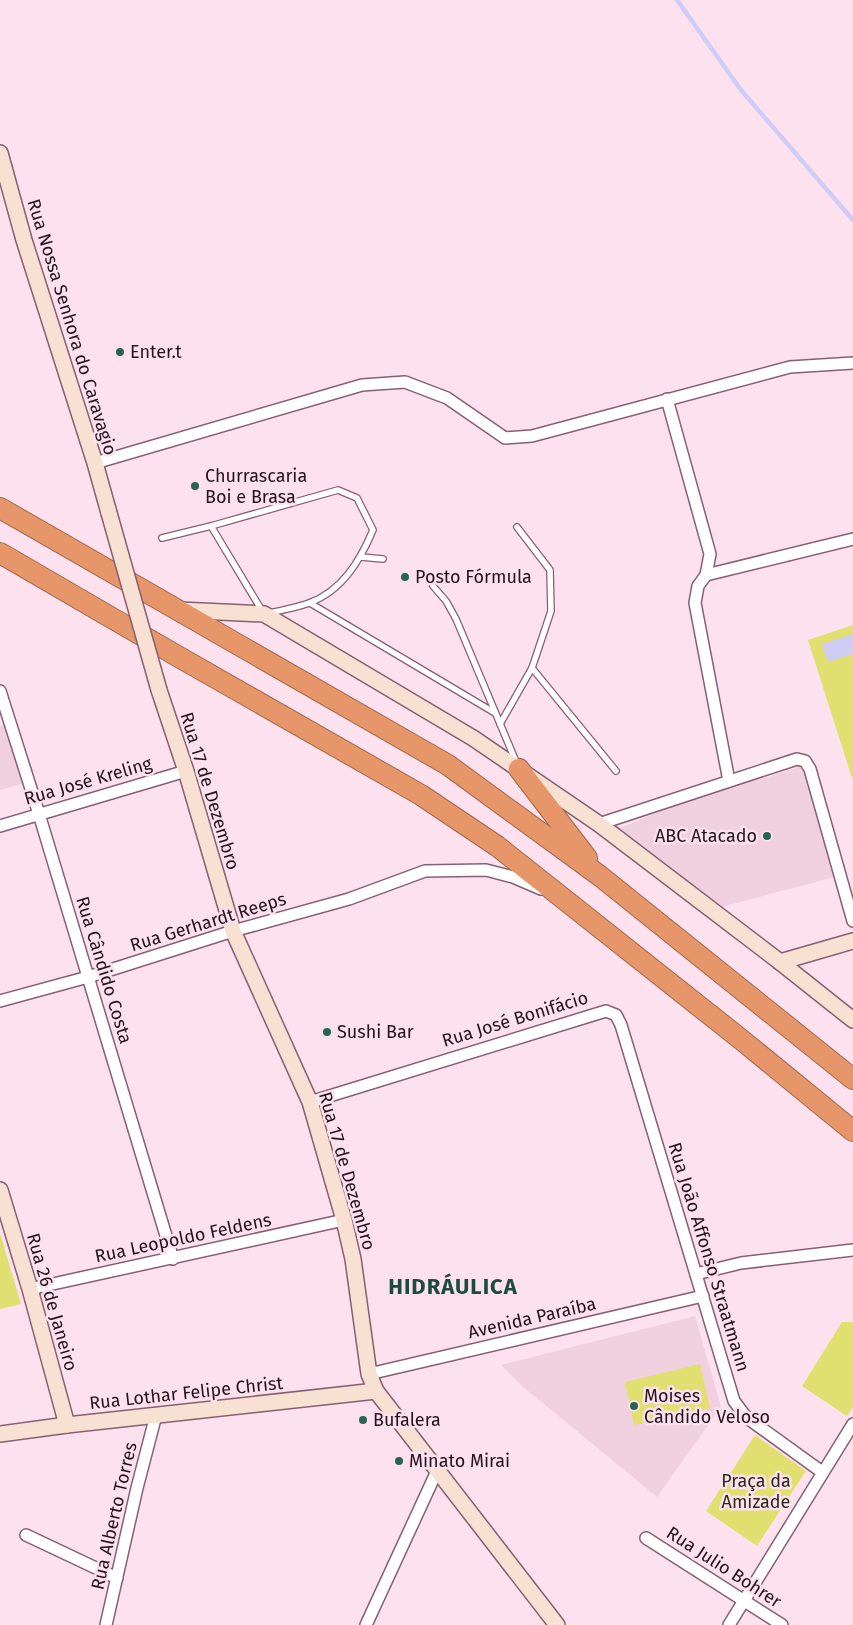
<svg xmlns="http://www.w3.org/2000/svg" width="853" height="1625" font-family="'Fira Sans',sans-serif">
	<rect width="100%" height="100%" fill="#fde1ee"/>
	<g fill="#f0d0df">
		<path d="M7 724 25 783 0 790V726Z"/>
		<path d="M805 765 838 876 722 907 620 828 661 811Z"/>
		<path d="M695 1316 721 1407 657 1497 522 1386 501 1365Z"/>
	</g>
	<g fill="#e0df70">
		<path d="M853 625V781L808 640Z"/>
		<path d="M0 1233 21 1304 0 1309Z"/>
		<path d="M842 1322H853V1407L847 1416 802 1386Z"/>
		<path d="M700 1364 710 1408 634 1425 625 1382Z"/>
		<path d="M755 1435 806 1471 757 1546 706 1511Z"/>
	</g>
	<path fill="#cfccf6" d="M853 634V654L828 662 822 644Z"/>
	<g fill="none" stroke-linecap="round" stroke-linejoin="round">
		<path stroke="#cfccf6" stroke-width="4.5" d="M677 0 741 90 853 220"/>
		<g stroke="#875f72" stroke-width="8">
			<g id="lane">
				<path d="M162 538 211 526 338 490 357 498 373 530C360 561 342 591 309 603 295 608 279 611 264 614L211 526"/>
				<path d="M361 557 383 559"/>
				<path d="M433 586 446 601 456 619 517 764"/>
				<path d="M310 603 495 713"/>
				<path d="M532 668 616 771"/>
				<path d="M500 724 532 668 551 611 550 570 517 527"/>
			</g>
		</g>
		<g stroke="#875f72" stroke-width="14">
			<g id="street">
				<path d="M667 399 710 554 706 575 698 586 695 603 729 781"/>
				<path d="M95 463 362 385 405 382 447 398 505 438 532 436 790 367 853 363"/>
				<path d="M706 575 853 539"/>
				<path d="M0 691 39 814 173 1259"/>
				<path d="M599 824 797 759 805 761 810 769 853 921"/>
				<path d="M0 826 186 771"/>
				<path d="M0 1001 88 977 233 931 349 899 425 871 486 870 513 877 541 889"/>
				<path d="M310 1102 606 1011 616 1015 621 1025 734 1401 746 1417 822 1472"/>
				<path d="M696 1274 741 1263 853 1250"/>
				<path d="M30 1289 344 1220"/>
				<path d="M369 1374 703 1296"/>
				<path d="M26 1535 117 1578"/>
				<path d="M646 1538 782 1625"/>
				<path d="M106 1625 137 1488 156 1415"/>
				<path d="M366 1625 437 1471"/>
				<path d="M729 1625 853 1424"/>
			</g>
		</g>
		<g stroke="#875f72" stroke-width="18">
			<g id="secondary">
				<path d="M0 153 24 240 95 463 109 513"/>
				<path d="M179 610 264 614 473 738 599 824 780 962 853 1020"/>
				<path d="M159 690 186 771 233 931 310 1102 344 1220 353 1259 369 1374 376 1391 557 1625"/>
				<path d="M780 962 853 941"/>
				<path d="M0 1190 30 1289 67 1425"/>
				<path d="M0 1434 67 1425 376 1391"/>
			</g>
		</g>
		<g stroke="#a2684e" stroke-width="22">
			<g id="highway">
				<path d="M0 508 448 765 600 876 853 1079"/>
				<path d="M0 553 179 657 421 795 497 846 743 1041 853 1131"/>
				<path d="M519 769 587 858"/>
			</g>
		</g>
		<use href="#lane" stroke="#fff" stroke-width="5.5"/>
		<use href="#street" stroke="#fff" stroke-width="11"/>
		<use href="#secondary" stroke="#f8e0d2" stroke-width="15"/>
		<use href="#highway" stroke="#e7966a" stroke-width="20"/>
		<g stroke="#875f72" stroke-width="18" stroke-linecap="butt">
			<path id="secondary-bridge" d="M109 513 159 690"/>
		</g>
		<use href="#secondary-bridge" stroke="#f8e0d2" stroke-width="15"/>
	</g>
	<g fill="#276551" stroke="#fde1ee" stroke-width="2">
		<circle cx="120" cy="352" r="5"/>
		<circle cx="195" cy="486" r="5"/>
		<circle cx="405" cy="577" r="5"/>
		<circle cx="767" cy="836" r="5"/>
		<circle cx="327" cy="1032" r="5"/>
		<circle cx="634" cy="1406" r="5"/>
		<circle cx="363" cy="1420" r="5"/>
		<circle cx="399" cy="1461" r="5"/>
	</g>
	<g text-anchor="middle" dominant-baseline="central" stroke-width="5" stroke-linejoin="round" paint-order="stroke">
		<g font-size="18" fill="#23131b" stroke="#fde1ee">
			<text transform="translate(72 327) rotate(73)">Rua Nossa Senhora do Caravagio</text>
			<text transform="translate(88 781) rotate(-16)">Rua José Kreling</text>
			<text transform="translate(210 791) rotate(73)">Rua 17 de Dezembro</text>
			<text transform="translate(208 922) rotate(-17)">Rua Gerhardt Reeps</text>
			<text transform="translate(104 970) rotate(73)">Rua Cândido Costa</text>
			<text transform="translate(515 1019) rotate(-17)">Rua José Bonifácio</text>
			<text transform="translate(347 1171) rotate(74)">Rua 17 de Dezembro</text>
			<text transform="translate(183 1238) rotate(-12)">Rua Leopoldo Feldens</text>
			<text transform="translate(709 1257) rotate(73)">Rua João Affonso Straatmann</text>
			<text transform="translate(52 1302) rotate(74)">Rua 26 de Janeiro</text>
			<text transform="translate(532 1318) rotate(-13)">Avenida Paraíba</text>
			<text transform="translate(186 1393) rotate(-6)">Rua Lothar Felipe Christ</text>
			<text transform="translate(114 1516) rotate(-77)">Rua Alberto Torres</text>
			<text transform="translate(724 1567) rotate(33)">Rua Julio Bohrer</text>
		</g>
		<g font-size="18" fill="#23131b" stroke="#fde1ee" text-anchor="start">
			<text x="130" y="352">Enter.t</text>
			<text x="205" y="476">Churrascaria<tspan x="205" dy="21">Boi e Brasa</tspan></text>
			<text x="415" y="577">Posto Fórmula</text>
			<text x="757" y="836" text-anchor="end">ABC Atacado</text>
			<text x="337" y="1032">Sushi Bar</text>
			<text x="644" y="1396">Moises<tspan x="644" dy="21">Cândido Veloso</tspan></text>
			<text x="373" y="1420">Bufalera</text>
			<text x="409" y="1461">Minato Mirai</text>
		</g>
		<g font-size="18" fill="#2b2b16" stroke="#fde1ee">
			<text x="756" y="1481">Praça da<tspan x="756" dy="21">Amizade</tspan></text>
		</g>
		<g font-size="22" font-weight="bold" letter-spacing="1" fill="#1b4c3c" stroke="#fde1ee">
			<text x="453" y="1286">HIDRÁULICA</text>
		</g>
	</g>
</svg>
